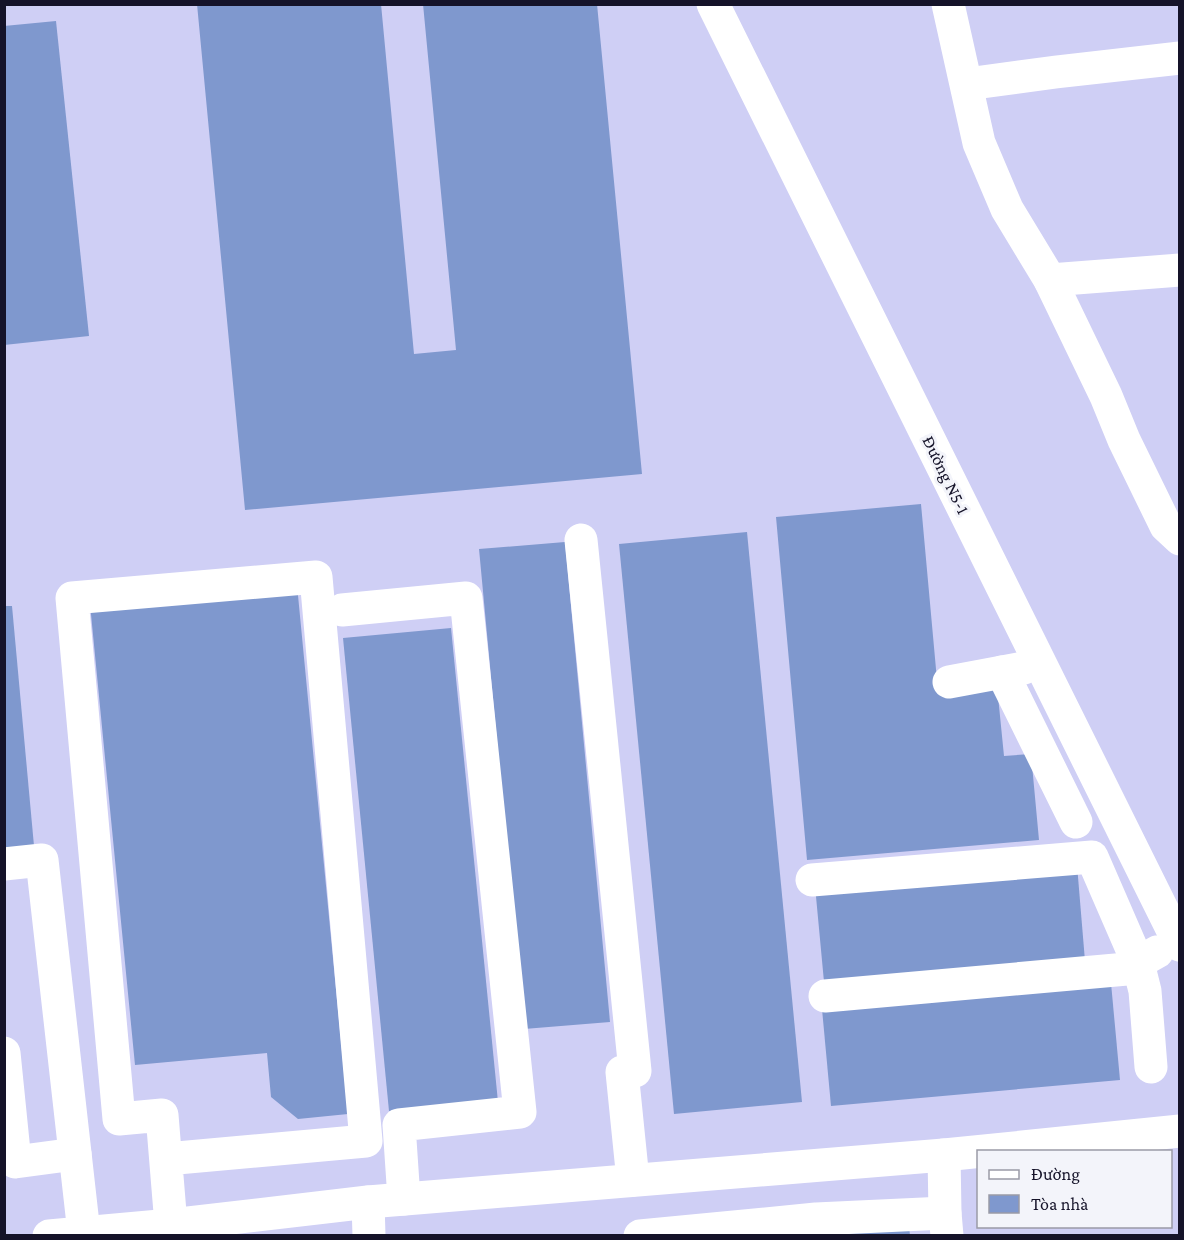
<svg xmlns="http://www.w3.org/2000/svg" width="1184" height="1240" font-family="'Crimson Pro',serif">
	<rect width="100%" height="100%" fill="#cfcff5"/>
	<g fill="#7f98ce">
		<path d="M197 4H381L414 354 456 350 423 4H597L642 474 245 510Z"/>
		<path d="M56 21 89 336 4 345V26Z"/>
		<path d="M921 504 938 691 997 686 1004 756 1031 754 1039 840 807 860 776 517Z"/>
		<path d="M747 532 802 1102 674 1114 619 544Z"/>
		<path d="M565 542 610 1022 524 1029 479 549Z"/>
		<path d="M297 585 348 1114 298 1119 271 1097 267 1053 135 1065 90 604Z"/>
		<path d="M4 606H12L34 846 4 849Z"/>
		<path d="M451 628 498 1102 389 1111 343 638Z"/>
		<path d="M1077 865 1085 961 824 982 815 886Z"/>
		<path d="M1111 983 1120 1080 831 1106 822 1009Z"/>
		<path d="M909 1225 910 1236H834V1231Z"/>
	</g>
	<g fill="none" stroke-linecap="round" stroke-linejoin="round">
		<g stroke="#fff" stroke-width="33">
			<path d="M713 4 1180 945"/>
			<path d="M948 4 979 143 1007 209 1050 280 1106 396 1124 440 1166 526 1180 539"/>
			<path d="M967 84 1056 72 1180 58"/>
			<path d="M1050 280 1180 270"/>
			<path d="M581 540 635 1071 622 1072 633 1180"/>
			<path d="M342 610 466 598 520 1112 399 1125 404 1199"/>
			<path d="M1002 672 1076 822"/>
			<path d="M949 682 1024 668"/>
			<path d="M4 864 42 860 84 1233"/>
			<path d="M812 880 1092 857 1138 963 1145 991 1151 1067"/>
			<path d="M825 996 1127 969 1157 952"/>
			<path d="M4 1053 15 1162 75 1154"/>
			<path d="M944 1155 945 1213 947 1236"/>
			<path d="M166 1159 366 1141 316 577 72 598 119 1119 162 1115 171 1225"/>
			<path d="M368 1202 369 1236"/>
			<path d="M49 1236 171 1225 368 1202 944 1155 1180 1131"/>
			<path d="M640 1236 816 1219 945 1213"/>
		</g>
	</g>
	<g text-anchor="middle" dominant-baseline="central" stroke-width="6" stroke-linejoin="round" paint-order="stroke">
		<g font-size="18" fill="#151329" stroke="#f3f4fa">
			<text transform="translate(946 475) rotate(64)">Đường N5-1</text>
		</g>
	</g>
	<rect width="1184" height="1240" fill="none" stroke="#151329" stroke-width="12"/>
	<rect x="977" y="1150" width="195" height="78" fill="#f3f4fa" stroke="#9a9aa6" stroke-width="1.5"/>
	<rect x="989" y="1170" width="30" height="9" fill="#ffffff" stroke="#9a9aa6" stroke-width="1.5"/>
	<text x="1031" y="1180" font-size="18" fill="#151329">Đường</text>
	<rect x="989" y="1195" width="30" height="18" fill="#7f98ce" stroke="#9a9aa6" stroke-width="1.5"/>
	<text x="1031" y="1210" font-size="18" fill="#151329">Tòa nhà</text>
</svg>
